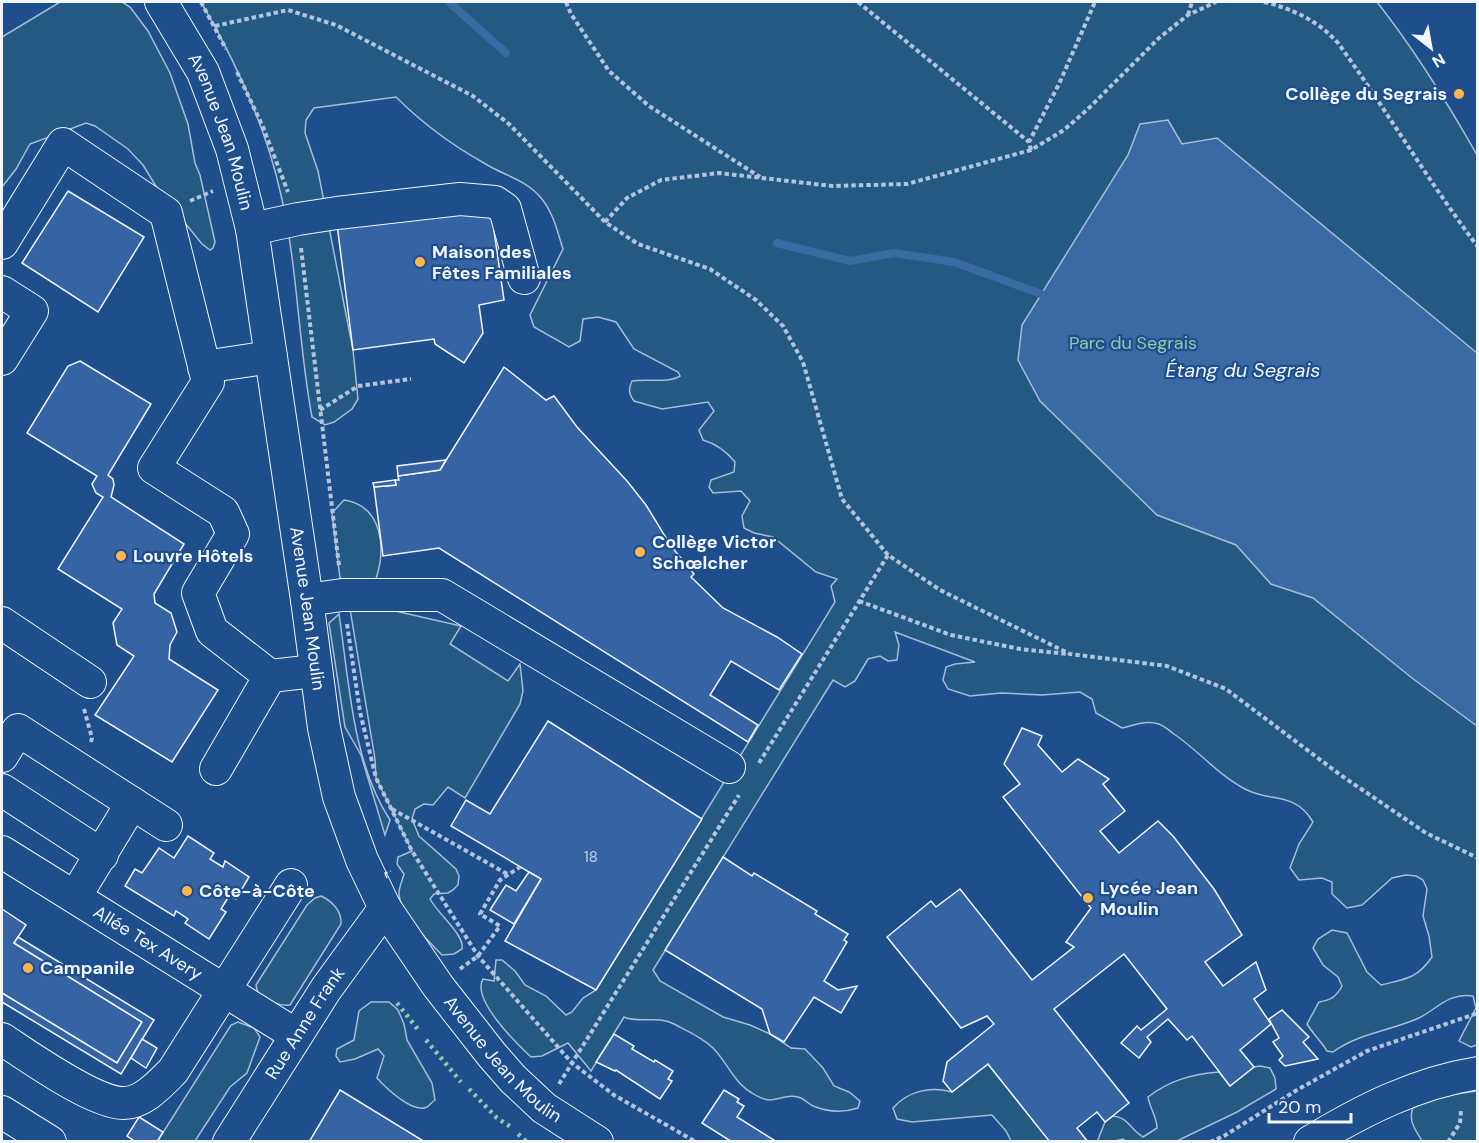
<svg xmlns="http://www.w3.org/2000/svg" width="1479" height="1143" font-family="'DM Sans',sans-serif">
	<rect width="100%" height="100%" fill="#1f4e8c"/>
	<g fill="#245a82" stroke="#a8bbd7" stroke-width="1.5">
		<path d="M60 2H122L130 7 148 31 170 73 188 124 195 163 200 175 215 242 213 248 210 250 202 244 185 223 170 209 143 165 128 149 95 126 86 123 30 144 16 169 2 187V37Z"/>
		<path d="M201 2H1377C1415 50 1447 102 1477 155V1045L1471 1047 1459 1041 1476 1008 1473 996C1449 992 1437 1009 1419 1018 1390 1031 1359 1033 1333 1052L1327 1051C1321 1041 1313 1034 1307 1024L1319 1002C1331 1000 1336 997 1342 986L1338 977 1323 965 1313 948 1318 939 1332 930 1347 933 1367 972 1381 985C1405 979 1417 979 1432 957L1429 936 1423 916 1427 889 1423 880 1416 876 1406 875 1392 878 1362 905 1347 908 1332 894V882L1322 878 1299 880 1290 868 1299 844 1313 822C1295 791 1271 803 1245 789 1218 775 1199 751 1174 734 1170 731 1164 726 1159 724 1146 720 1135 725 1122 728L1096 713 1092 699 1080 692 1042 695 1001 693 970 696 948 689 943 680 946 667 955 664 975 662 895 632 899 645 897 660 888 661 880 656 868 659 855 681 845 687 833 680 653 970 660 981 723 1017 750 1025 770 1034 791 1048 805 1049 823 1068 834 1086 849 1092 860 1101 858 1108C843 1113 828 1112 813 1106 809 1104 805 1100 801 1098 790 1093 780 1100 769 1100 765 1100 756 1096 752 1093 734 1083 727 1062 713 1048 702 1037 687 1031 674 1024 658 1015 639 1024 624 1017L591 1071 568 1043 542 1056 531 1057C516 1043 471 999 483 979L494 981 496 960H502L515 971 525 985 546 996 566 1015 572 1012 583 998 596 990 835 602 831 586 837 579 816 572 773 537 754 533 744 528 742 516 750 501 741 491 713 493 709 487 711 480 734 472 735 462C726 451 717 444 703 440L699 430 714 411 708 402 662 409 634 401C629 394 628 389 632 381 648 378 667 384 680 376L678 372 634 349 616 322 598 317 583 319 580 341 569 347 534 327 530 315 563 249C557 231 554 214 542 199 526 179 504 176 484 163 450 144 423 124 396 97L314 108 306 120 305 133 318 171 353 350 358 399 352 409 334 422 325 425 312 417C298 343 298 268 281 195 266 127 236 62 201 2Z"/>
		<path d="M344 500C383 506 386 548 376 579 366 585 351 584 340 578L332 513Z"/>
		<path d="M382 608 461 626 450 644 508 681 520 664 523 691 520 704 465 798 448 787 433 805 424 804 415 809 412 819 419 836 456 869 459 876 458 885 453 890 448 893 434 894 430 899C438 914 465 935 462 949L454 954 442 955C429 942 399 912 399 893 399 887 403 879 404 874L397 864 398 857 412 851 376 778 375 759 350 609Z"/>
		<path d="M339 614C349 680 352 762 390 820L385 835 361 755 345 727 329 623Z"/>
		<path d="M321 896C332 901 342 911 341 924L290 1005C279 1007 267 1000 258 994L256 985 307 905 315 898Z"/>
		<path d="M371 1002H389L398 1010 404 1024 407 1040 432 1083 435 1100C432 1102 430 1105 427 1107 413 1114 386 1088 377 1078L384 1056 378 1049 355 1059 340 1062 336 1056 337 1049 354 1040 359 1011Z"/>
		<path d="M238 1022 254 1028 260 1037 247 1073 230 1087 195 1141 157 1142 231 1025Z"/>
		<path d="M988 1064 1050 1141H1011L1006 1131 992 1115 912 1122 897 1119 893 1108C908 1091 930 1086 952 1092Z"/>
		<path d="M1260 1066 1270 1068 1275 1078 1276 1089 1237 1112 1177 1141H1126L1123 1139 1115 1141 1097 1142 1105 1122 1113 1116C1128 1117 1130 1129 1143 1137L1157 1128C1157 1117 1150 1109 1148 1097 1170 1080 1193 1074 1219 1072L1230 1086 1254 1067Z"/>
		<path d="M1477 1091V1141H1422C1415 1129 1408 1121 1413 1107L1442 1096Z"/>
	</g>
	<path fill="#3b69a3" stroke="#a8bbd7" stroke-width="1.5" d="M1168 120 1182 144 1217 138 1477 353V726L1412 678 1313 598 1271 584 1236 545 1157 515 1040 401 1018 360 1022 325 1128 155 1140 124Z"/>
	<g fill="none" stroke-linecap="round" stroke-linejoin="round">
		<g stroke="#3b69a3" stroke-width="8">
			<path d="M449 2 506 53"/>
			<path d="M777 243 850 261 894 253 954 262 1041 294"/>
		</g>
	</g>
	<g fill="#3563a3" stroke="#f2f6ff" stroke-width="1.5">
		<path d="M68 191 144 237 98 312 22 263Z"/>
		<path d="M491 210 504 300 479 305 483 333 464 363 435 344 434 339 353 350 337 224Z"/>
		<path d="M80 361 151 404 108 475 113 479 114 485 111 497 184 544 154 594 155 603 171 613 177 632 170 645 169 659 218 690 172 762 95 715 134 656 117 645 113 623 122 609 58 569 103 497 96 493 92 484 97 476 27 433 68 366Z"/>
		<path d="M504 367 546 400 554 396 577 427 627 481 646 505 671 546 694 574 691 577 723 608 777 637 802 654 779 690 731 661 710 695 758 725 748 742 439 548 383 556 374 487 396 485 395 480H399L398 476 440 470Z"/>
		<path d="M446 460 440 470 398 476 397 466Z"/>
		<path d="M395 480 396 485 374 487 373 483Z"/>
		<path d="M548 721 702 819 596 990 505 941 541 879 451 826 466 800 490 814Z"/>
		<path d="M1022 728 1042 736 1038 745 1062 772 1078 759 1109 779 1103 784 1125 811 1100 831 1119 853 1158 821 1173 836 1214 889 1242 935 1205 962 1223 986 1256 962 1266 990 1254 999 1271 1024 1240 1050 1254 1067 1230 1086 1192 1036 1187 1040 1168 1019 1147 1037 1151 1042 1139 1058 1121 1043 1137 1026 1141 1030 1167 1009 1124 954 1054 1009 1129 1103 1105 1122 1097 1112 1077 1128 1088 1142H1050L988 1064 952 1092 943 1081 947 1062 994 1024 987 1016 961 1028 887 937 931 901 936 907 960 889 1032 980 1074 947 1066 942 1091 908 1003 797 1020 784 1004 764Z"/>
		<path d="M188 836 214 853 210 859 223 867 225 861 249 877 236 899 229 896 221 909 226 912 209 939 185 923 188 919 176 911 174 916 125 886 135 869 142 873 159 848 174 858Z"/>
		<path d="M723 857 752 876 754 873 817 911 815 914 848 934 844 940 847 942 824 981 838 990 857 986 841 1013 814 997 784 1042 770 1034 762 1009 665 950Z"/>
		<path d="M529 872 541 879 514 924 490 910 506 885 516 891Z"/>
		<path d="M2 909 26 925 14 943 142 1022 117 1063 2 993Z"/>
		<path d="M18 937 154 1020 121 1074 2 1002V993L117 1063 142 1022 14 943Z"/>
		<path d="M1282 1010 1309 1037 1303 1042 1318 1059 1285 1066 1279 1060 1283 1056 1273 1042 1279 1038 1269 1019Z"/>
		<path d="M614 1034 634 1046 632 1049 654 1062 655 1060 673 1071 668 1079 672 1081 660 1099 616 1070 615 1071 596 1062Z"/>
		<path d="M142 1039 157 1048 146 1068 131 1058Z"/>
		<path d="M340 1090 425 1142H309Z"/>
		<path d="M724 1090 739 1099 737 1102 744 1106 737 1117 777 1142H732L702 1123Z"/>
		<path d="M139 1117 163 1132 157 1142H136L127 1136Z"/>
	</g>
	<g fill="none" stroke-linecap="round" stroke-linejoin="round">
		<g stroke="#f2f6ff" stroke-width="34">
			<g id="minor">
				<path id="s1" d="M161 2 203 72 232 149 252 229 307 600 324 728 339 797 362 860 385 908 438 986 492 1055 513 1079 544 1108 597 1142"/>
				<path d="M252 229 298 219 337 213 460 199 495 202 505 209 524 278"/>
				<path d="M2 243 63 144 166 213 208 382 154 468 223 512 233 534 198 593 212 631 270 676 315 671"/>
				<path d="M2 292 32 311 2 359"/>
				<path d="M204 367 271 357"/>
				<path d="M307 600 342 595H442L729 767"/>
				<path d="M2 623 90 682"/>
				<path d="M2 756 18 730 166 825"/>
				<path d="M216 769 270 676"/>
				<path d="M2 790 102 855"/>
				<path id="s2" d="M2 852 296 1035"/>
				<path d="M75 897 132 803"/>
				<path d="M2 1039C28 1056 95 1104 124 1103 143 1103 160 1084 173 1071L291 885"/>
				<path d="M2 1112 50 1142"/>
				<path id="s3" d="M229 1142 326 989 385 908"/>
				<path d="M1310 1142C1363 1110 1416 1083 1478 1073"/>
			</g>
		</g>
		<g stroke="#b3c4dc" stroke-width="4" stroke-dasharray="4.5 3" stroke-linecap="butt">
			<path d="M201 2 226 49"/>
			<path d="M566 2 571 14 609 71 649 106 760 177"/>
			<path d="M858 2 1029 142"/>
			<path d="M1264 2C1293 9 1317 20 1338 43 1386 109 1428 181 1478 247"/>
			<path d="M1188 15 1192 2"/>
			<path d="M215 26 288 10 336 25 473 96 509 124 605 222 638 244 710 269 756 300 783 326 803 362 842 499 888 555 940 590 1070 654 1167 666 1226 689 1342 776 1426 833 1478 858"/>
			<path d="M237 72 263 127 288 192"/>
			<path d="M1031 150 1029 142 1059 84 1095 2"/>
			<path d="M190 201 213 191"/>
			<path d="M605 222 627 198 661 180 719 173 832 186 907 184 1031 150 1064 130 1090 107 1159 38 1188 15 1216 2"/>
			<path d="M301 248 339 566"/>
			<path d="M320 410 358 386 411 379"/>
			<path d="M859 601 951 635 1020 649 1067 654"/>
			<path d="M347 624 360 712 376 778 412 851 478 956 572 1063 614 1095 696 1142"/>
			<path d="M84 709 92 738 91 742"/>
			<path d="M759 763 888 555"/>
			<path d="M392 809 509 875"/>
			<path d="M460 969 478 956 500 926 480 914 500 880 520 867"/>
			<path d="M559 1084 739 795"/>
			<path d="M1210 1142 1224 1136 1297 1090 1367 1051 1478 1013"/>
			<path d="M1448 1142 1460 1123 1461 1110"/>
		</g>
		<use href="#minor" stroke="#1f4e8c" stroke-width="32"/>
		<g stroke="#97c8a6" stroke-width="4.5" stroke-dasharray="3 4.5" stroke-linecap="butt">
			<path d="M397 1003 420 1032"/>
			<path d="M426 1040 461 1082"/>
			<path d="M469 1089 497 1118 511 1127"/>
			<path d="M518 1134 527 1142"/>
		</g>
		<path stroke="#f2f6ff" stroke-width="1.5" stroke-dasharray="8 3" stroke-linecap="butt" d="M387 878 385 873 391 871"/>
	</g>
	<g fill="#ffb74d" stroke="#1f4e8c" stroke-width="2">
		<circle cx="1459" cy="94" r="6"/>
		<circle cx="420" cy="262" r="6"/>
		<circle cx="640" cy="552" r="6"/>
		<circle cx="121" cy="556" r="6"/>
		<circle cx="187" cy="891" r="6"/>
		<circle cx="1088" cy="898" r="6"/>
		<circle cx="28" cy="968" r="6"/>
	</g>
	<g text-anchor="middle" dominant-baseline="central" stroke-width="4.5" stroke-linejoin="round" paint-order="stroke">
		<g font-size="15" fill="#c3d1e8">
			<text x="591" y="857">18</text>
		</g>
		<g font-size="18" font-weight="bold" fill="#f2f6ff" stroke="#1f4e8c" text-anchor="start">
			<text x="1447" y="94" text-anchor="end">Collège du Segrais</text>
			<text x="432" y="252">Maison des<tspan x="432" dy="21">Fêtes Familiales</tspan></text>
			<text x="652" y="542">Collège Victor<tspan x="652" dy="21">Schœlcher</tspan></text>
			<text x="133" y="556">Louvre Hôtels</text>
			<text x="1100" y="888">Lycée Jean<tspan x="1100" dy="21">Moulin</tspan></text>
			<text x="199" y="891">Côte-à-Côte</text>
			<text x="40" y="968">Campanile</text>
		</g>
		<g font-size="18" fill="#f2f6ff" stroke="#1f4e8c">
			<text stroke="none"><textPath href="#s1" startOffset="144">Avenue Jean Moulin</textPath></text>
			<text stroke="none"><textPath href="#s1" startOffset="630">Avenue Jean Moulin</textPath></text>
			<text stroke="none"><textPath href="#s2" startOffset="172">Allée Tex Avery</textPath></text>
			<text stroke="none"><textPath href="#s3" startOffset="141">Rue Anne Frank</textPath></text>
			<text stroke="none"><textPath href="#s1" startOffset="1134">Avenue Jean Moulin</textPath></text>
		</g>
		<g font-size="18" fill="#97c8a6" stroke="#1f4e8c">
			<text x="1133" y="343">Parc du Segrais</text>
		</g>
		<g font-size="20" font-style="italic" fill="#f2f6ff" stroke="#1f4e8c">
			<text x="1243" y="370">Étang du Segrais</text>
		</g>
	</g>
	<rect width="1479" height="1143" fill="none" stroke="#f2f6ff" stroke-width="6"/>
	<g transform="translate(1431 48) rotate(149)" stroke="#1f4e8c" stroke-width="4.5" paint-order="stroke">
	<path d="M0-4.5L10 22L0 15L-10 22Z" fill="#f2f6ff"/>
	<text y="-9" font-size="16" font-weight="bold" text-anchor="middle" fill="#f2f6ff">N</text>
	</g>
	<path d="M1269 1113v9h82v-9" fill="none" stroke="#f2f6ff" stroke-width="3"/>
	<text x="1278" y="1113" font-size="18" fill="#f2f6ff" stroke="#1f4e8c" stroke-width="4.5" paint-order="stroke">20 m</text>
</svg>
